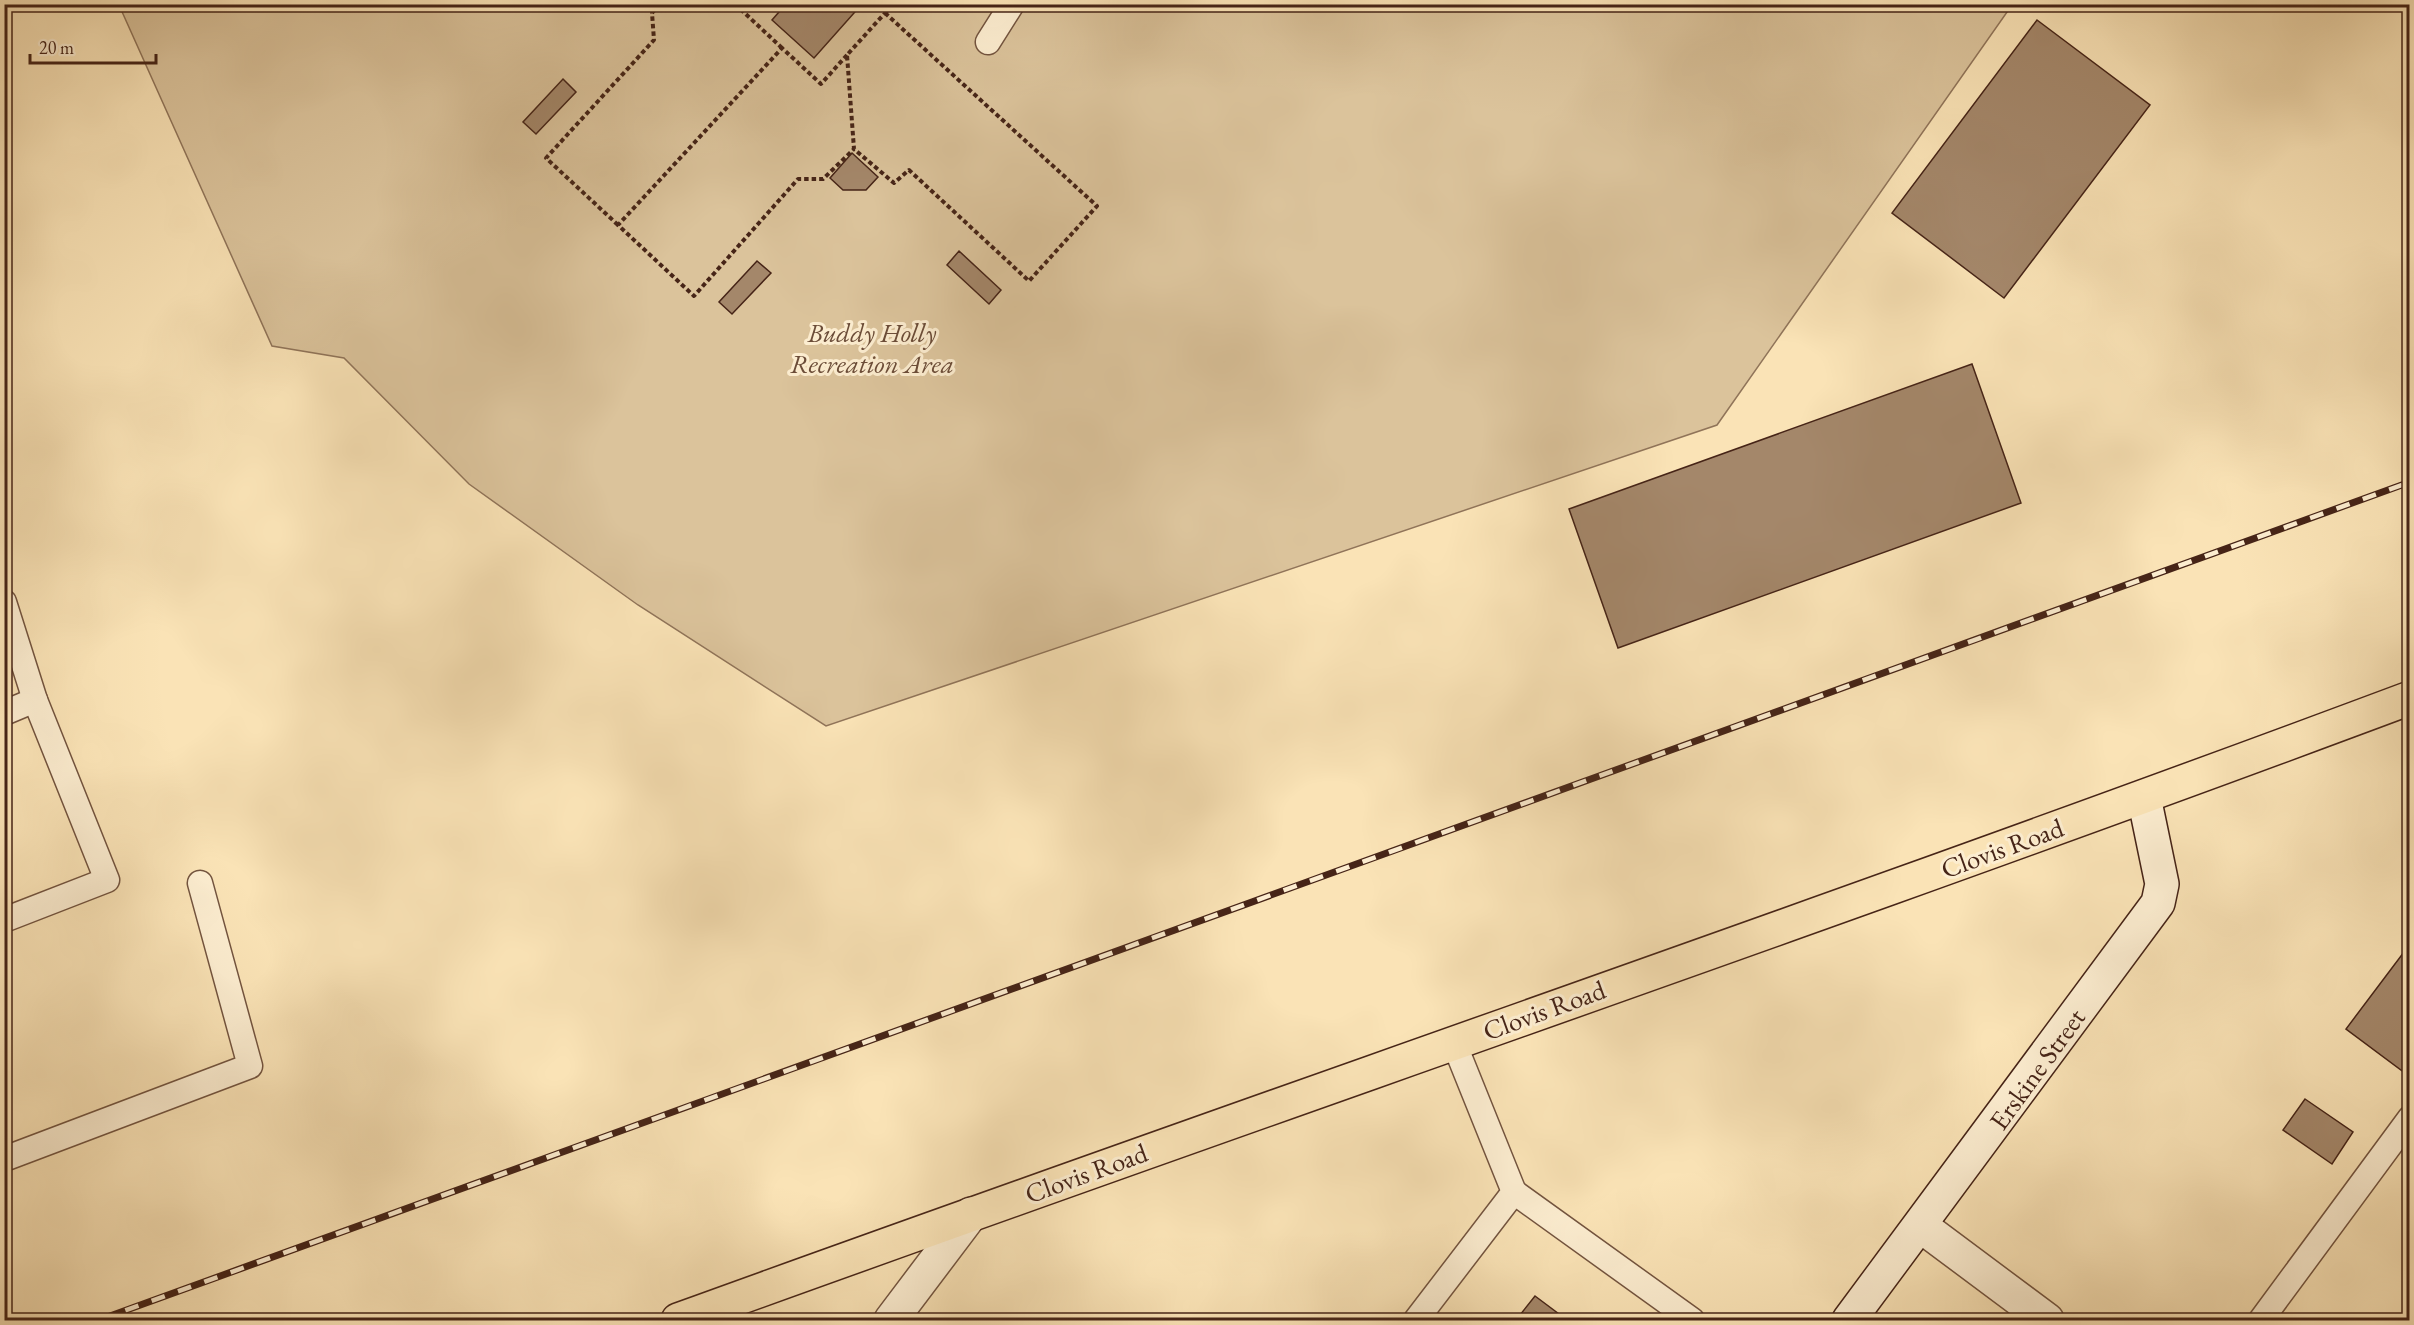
<svg xmlns="http://www.w3.org/2000/svg" width="2414" height="1325" font-family="'EB Garamond',serif">
	<rect width="100%" height="100%" fill="#fae3b6"/>
	<filter id="stains"><feTurbulence type="fractalNoise" baseFrequency=".00333" numOctaves="4"/><feColorMatrix values="0 0 0 0 .2 0 0 0 0 .09 0 0 0 0 .02 0 0 0 .5 -.17"/></filter>
	<radialGradient id="worn" r=".72"><stop offset=".6" stop-color="#630" stop-opacity="0"/><stop offset="1" stop-color="#630" stop-opacity=".3"/></radialGradient>
	<path fill="#dbc39b" stroke="#907459" stroke-width="1.5" d="M119 5H2012L1717 425 826 726 638 605 469 484 344 358 272 346Z"/>
	<g fill="#a4876a" stroke="#462417" stroke-width="1.5">
		<path d="M786 4H862L814 58 772 20Z"/>
		<path d="M2037 20 2150 105 2004 298 1892 213Z"/>
		<path d="M563 79 576 92 536 134 523 122Z"/>
		<path d="M852 153 878 177 866 190H843L830 178Z"/>
		<path d="M959 251 1001 290 989 304 947 265Z"/>
		<path d="M757 261 771 273 732 314 719 302Z"/>
		<path d="M1972 364 2021 503 1618 648 1569 509Z"/>
		<path d="M2410 944V1075L2409 1076 2346 1029Z"/>
		<path d="M2305 1099 2353 1132 2332 1164 2283 1130Z"/>
		<path d="M1535 1296 1567 1320H1516Z"/>
	</g>
	<g fill="none" stroke-linecap="round" stroke-linejoin="round">
		<g stroke="#73543f" stroke-width="27">
			<g id="lane">
				<path d="M988 42 1012 4"/>
				<path d="M4 602 35 700 107 880 4 920"/>
				<path d="M4 713 35 700"/>
				<path d="M4 1159 250 1066 200 883"/>
				<path d="M1514 1192 1692 1320"/>
				<path d="M1416 1320 1514 1192 1454 1043"/>
				<path d="M2261 1320 2410 1118"/>
			</g>
		</g>
		<g stroke="#73543f" stroke-width="36">
			<g id="street">
				<path d="M1921 1226 2047 1320"/>
				<path d="M891 1320 971 1214"/>
			</g>
		</g>
		<g stroke="#462417" stroke-width="36">
			<path id="secondary" d="M1849 1320 2158 903 2162 884 2144 797"/>
		</g>
		<g stroke="#462417" stroke-width="36">
			<path id="highway" d="M678 1320C1254 1111 1835 913 2410 698"/>
		</g>
		<g stroke="#462417" stroke-width="4" stroke-dasharray="4.5 3" stroke-linecap="butt">
			<path d="M735 4 782 48"/>
			<path d="M885 13 1097 206 1029 281 909 170 894 183 854 149 847 55Z"/>
			<path d="M885 13 894 4"/>
			<path d="M847 55 821 84 782 48 618 225 694 296 798 179H823L854 149"/>
			<path d="M618 225 546 158 654 40 652 13 660 4"/>
		</g>
		<use href="#lane" stroke="#fcedd0" stroke-width="24"/>
		<use href="#street" stroke="#fcedd0" stroke-width="33"/>
		<use href="#secondary" stroke="#fcedd0" stroke-width="33"/>
		<use href="#highway" stroke="#fae3b6" stroke-width="33"/>
		<g stroke="#462417" stroke-width="7">
			<path id="rail" d="M99 1320 2410 482"/>
		</g>
		<use href="#rail" stroke="#fcedd0" stroke-width="4.5" stroke-dasharray="14" stroke-linecap="butt"/>
	</g>
	<g text-anchor="middle" dominant-baseline="central" stroke-width="6" stroke-linejoin="round" paint-order="stroke">
		<g font-size="27" font-style="italic" fill="#6b4c38" stroke="#fcedd0">
			<text x="872" y="332">Buddy Holly<tspan x="872" dy="31">Recreation Area</tspan></text>
		</g>
		<g font-size="27" fill="#462417" stroke="#fcedd0">
			<text transform="translate(2002 848) rotate(-20)">Clovis Road</text>
			<text transform="translate(1544 1010) rotate(-20)">Clovis Road</text>
			<text transform="translate(2037 1069) rotate(-54)">Erskine Street</text>
			<text transform="translate(1086 1173) rotate(-20)">Clovis Road</text>
		</g>
	</g>
	<rect width="2414" height="1325" fill="none" stroke="#fae3b6" stroke-width="24"/>
	<rect x="6" y="6" width="2402" height="1313" fill="none" stroke="#462417" stroke-width="3"/>
	<rect x="12" y="12" width="2390" height="1301" fill="none" stroke="#462417" stroke-width="1.5"/>
	<path d="M30 54v9h126v-9" fill="none" stroke="#462417" stroke-width="3"/>
	<text x="39" y="54" font-size="18" fill="#462417" stroke="#fcedd0" stroke-width="4.5" paint-order="stroke">20 m</text>
	<rect width="100%" height="100%" filter="url(#stains)"/>
	<rect width="100%" height="100%" fill="url(#worn)"/>
</svg>
